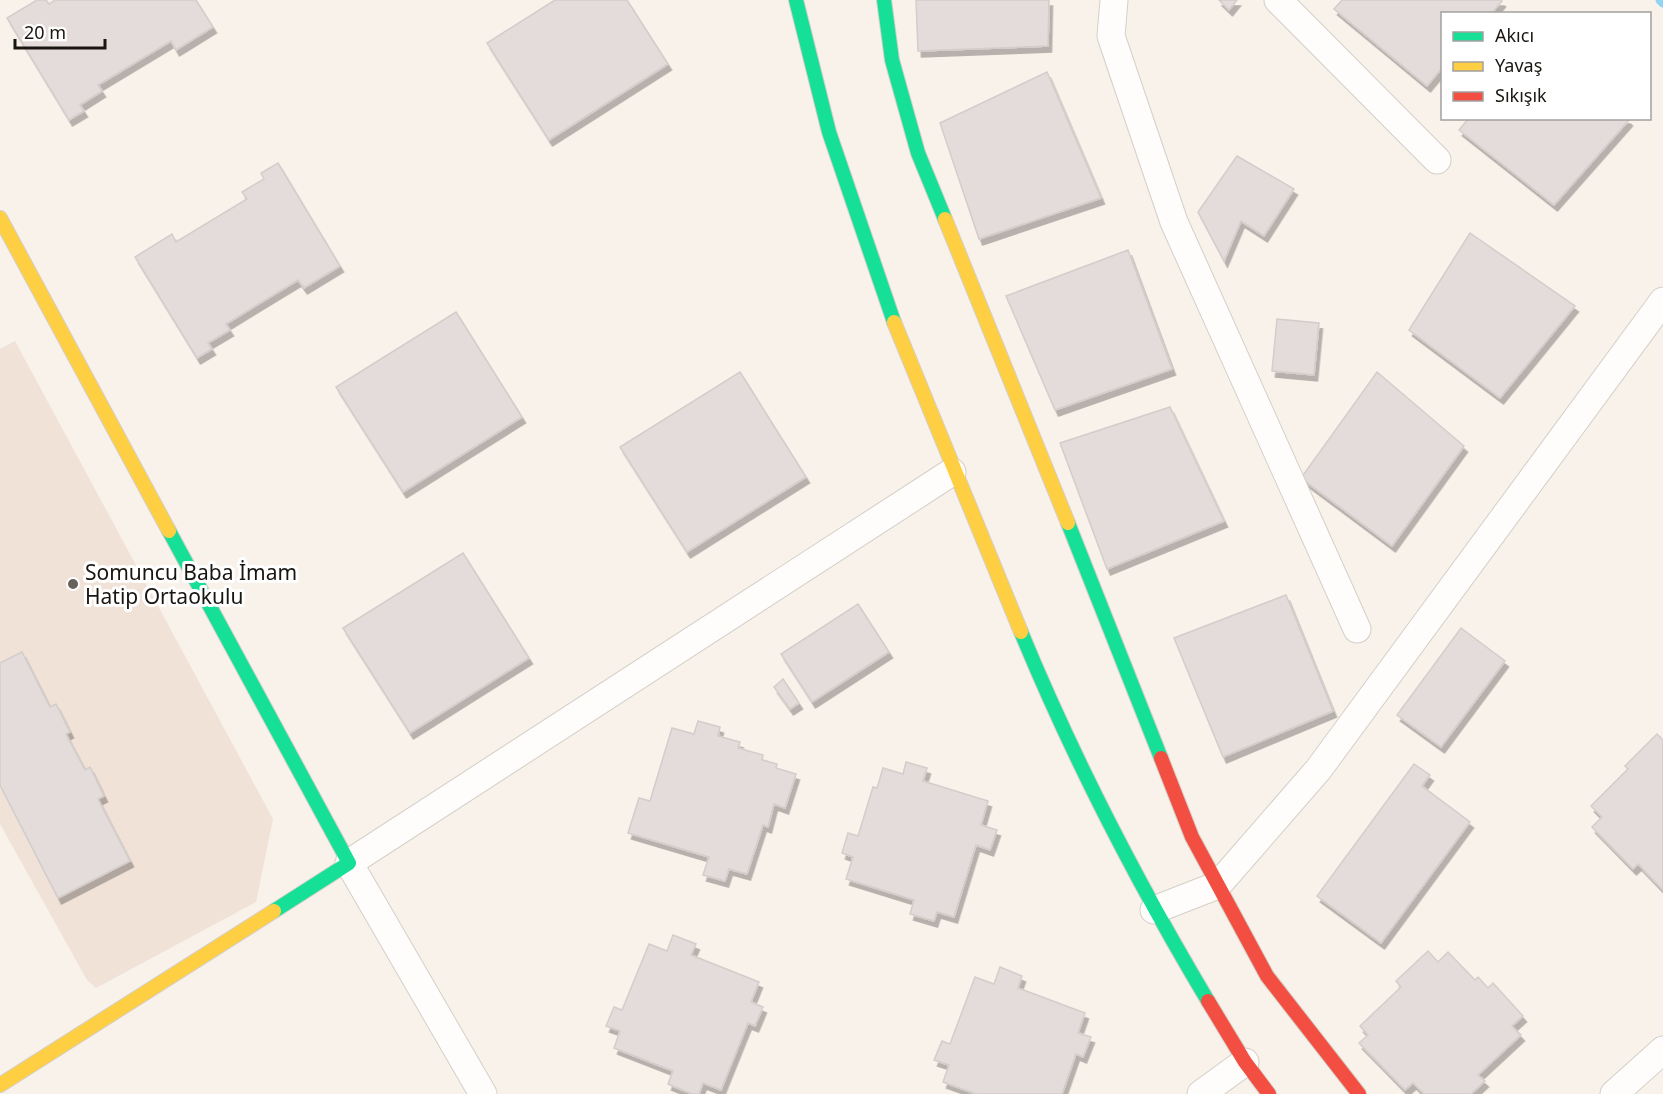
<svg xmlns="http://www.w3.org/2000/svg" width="1663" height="1094" font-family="'Noto Sans',sans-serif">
	<defs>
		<filter id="shadow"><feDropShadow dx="3.5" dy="6" stdDeviation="0" flood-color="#0004"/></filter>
	</defs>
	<rect width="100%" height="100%" fill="#f8f2ea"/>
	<path fill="#f1e2d8" d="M15 341 273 819 256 902 96 988 87 980 0 824V349Z"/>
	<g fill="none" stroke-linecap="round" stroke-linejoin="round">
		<path stroke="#8fd3f5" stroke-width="9" d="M1660 0 1663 3"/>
	</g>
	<g fill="#e4dbdb" stroke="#d3cdcb" stroke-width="1.5" filter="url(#shadow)">
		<path d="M37 0H46L49 4 55 0H196L213 27 176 50 171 41 98 85 102 91 80 105 84 111 69 120 7 18Z"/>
		<path d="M555 0H627L668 64 549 140 487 43Z"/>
		<path d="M916 0H1049L1048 46 918 51Z"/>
		<path d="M1219 0H1237L1229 10Z"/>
		<path d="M1342 0H1501L1502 1 1491 14H1442V68L1427 86 1334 9Z"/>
		<path d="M1047 72 1101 198 979 239 940 123Z"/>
		<path d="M1469 118H1627L1629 120 1554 205 1459 130Z"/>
		<path d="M1237 156 1294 189 1264 236 1241 221 1224 261 1198 212Z"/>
		<path d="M278 163 340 266 304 288 298 280 226 324 230 330 208 343 212 349 197 358 135 257 172 234 176 242 247 199 242 192 264 179 261 173Z"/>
		<path d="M1470 233 1575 306 1500 398 1409 330Z"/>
		<path d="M1128 250 1172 369 1055 410 1006 296Z"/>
		<path d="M456 312 522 417 403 492 336 387Z"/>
		<path d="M1277 319 1319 323 1314 375 1272 371Z"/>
		<path d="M740 372 806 477 687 552 620 447Z"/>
		<path d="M1377 372 1464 446 1392 546 1301 478Z"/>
		<path d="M1170 407 1224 521 1107 569 1060 443Z"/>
		<path d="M463 553 529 658 410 733 343 628Z"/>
		<path d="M1286 595 1333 711 1223 757 1174 638Z"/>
		<path d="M858 604 889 652 812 702 781 654Z"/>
		<path d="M1461 628 1505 661 1441 747 1397 715Z"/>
		<path d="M22 652 50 707 56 704 70 732 66 734 85 770 90 767 104 796 98 799 130 861 58 898 0 785V663Z"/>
		<path d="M783 679 799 703 790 709 774 687Z"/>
		<path d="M698 721 720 727 718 736 740 742 738 748 763 755 762 760 777 764 776 768 796 774 785 808 774 804 768 827 763 825 747 874 729 869 725 881 703 875 709 857 628 833 639 798 650 801 672 728 694 734Z"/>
		<path d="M1657 734 1663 740V890L1638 864 1633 869 1592 827 1602 817 1591 806 1628 769 1625 766Z"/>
		<path d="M906 762 927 768 923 781 988 801 981 825 997 830 990 850 976 845 954 917 937 912 934 921 910 914 914 900 846 879 853 857 842 853 848 833 858 836 873 787 877 788 883 768 903 774Z"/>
		<path d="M1414 764 1430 775 1422 786 1470 822 1381 943 1317 896Z"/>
		<path d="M673 935 696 944 691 955 759 982 751 1002 763 1007 755 1026 748 1023 721 1090 703 1083 699 1094H692L668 1084 673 1071 614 1048 620 1031 606 1026 614 1007 622 1010 649 944 667 951Z"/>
		<path d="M1428 951 1438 962 1448 952 1475 980 1478 977 1488 988 1493 983 1523 1016 1512 1026 1521 1035 1478 1075 1485 1081 1471 1094H1424L1413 1083 1405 1090 1359 1043 1368 1035 1360 1026 1401 987 1396 981Z"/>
		<path d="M1000 967 1022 976 1018 988 1085 1013 1078 1033 1091 1037 1083 1057 1076 1054 1062 1094H976L943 1082 949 1065 934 1060 942 1041 950 1044 975 977 994 984Z"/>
	</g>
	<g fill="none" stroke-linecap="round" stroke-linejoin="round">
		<g stroke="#d4cfc8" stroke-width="29">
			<g id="street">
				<path d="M1114 0 1111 36 1174 222 1357 629"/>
				<path d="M1278 0 1437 160"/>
				<path d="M1154 910 1218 885 1318 770 1663 301"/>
				<path d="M483 1094 349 863 952 472"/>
				<path d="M1201 1094 1245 1062"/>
				<path d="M1614 1094 1663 1050"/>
			</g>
		</g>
		<g stroke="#d4cfc8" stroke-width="16">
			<g id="fast">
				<path d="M796 0 829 132 894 322"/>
				<path d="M884 0 892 60 918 153 945 219"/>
				<path d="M1068 523 1161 758"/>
				<path d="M169 531 349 863 274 911"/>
				<path d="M1021 632C1074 760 1137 882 1208 1001"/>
			</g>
		</g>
		<g stroke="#d4cfc8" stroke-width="16">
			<g id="slow">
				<path d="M0 218 169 531"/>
				<path d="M945 219 1068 523"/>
				<path d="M894 322 1021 632"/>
				<path d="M0 1085 274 911"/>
			</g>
		</g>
		<g stroke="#d4cfc8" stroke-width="16">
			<g id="jam">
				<path d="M1161 758 1192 837 1267 976 1359 1094"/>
				<path d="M1208 1001 1245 1062 1269 1094"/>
			</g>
		</g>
		<use href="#street" stroke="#fefdfc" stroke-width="27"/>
		<use href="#fast" stroke="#16e098" stroke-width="14"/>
		<use href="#slow" stroke="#ffcf43" stroke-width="14"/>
		<use href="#jam" stroke="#f24e42" stroke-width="14"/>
	</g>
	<circle fill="#67625c" stroke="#fff" stroke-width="2" cx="73" cy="584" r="6"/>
	<g text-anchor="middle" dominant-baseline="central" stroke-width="6" stroke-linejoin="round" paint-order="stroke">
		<g font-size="21" fill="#191510" stroke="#fff" text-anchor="start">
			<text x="85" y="572">Somuncu Baba İmam<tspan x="85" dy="24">Hatip Ortaokulu</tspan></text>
		</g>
	</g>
	<rect x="1441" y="12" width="210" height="108" fill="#ffffff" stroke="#a3a19f" stroke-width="1.5"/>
	<rect x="1453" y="32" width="30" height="9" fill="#16e098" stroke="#a3a19f" stroke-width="1.5"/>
	<text x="1495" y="42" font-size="18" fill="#191510">Akıcı</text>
	<rect x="1453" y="62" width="30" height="9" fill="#ffcf43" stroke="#a3a19f" stroke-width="1.5"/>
	<text x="1495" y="72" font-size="18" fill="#191510">Yavaş</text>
	<rect x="1453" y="92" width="30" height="9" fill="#f24e42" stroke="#a3a19f" stroke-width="1.5"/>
	<text x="1495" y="102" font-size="18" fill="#191510">Sıkışık</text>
	<path d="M15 39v9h90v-9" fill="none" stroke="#191510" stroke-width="3"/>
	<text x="24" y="39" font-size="18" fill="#191510" stroke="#ffffff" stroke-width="4.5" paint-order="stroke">20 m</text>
</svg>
